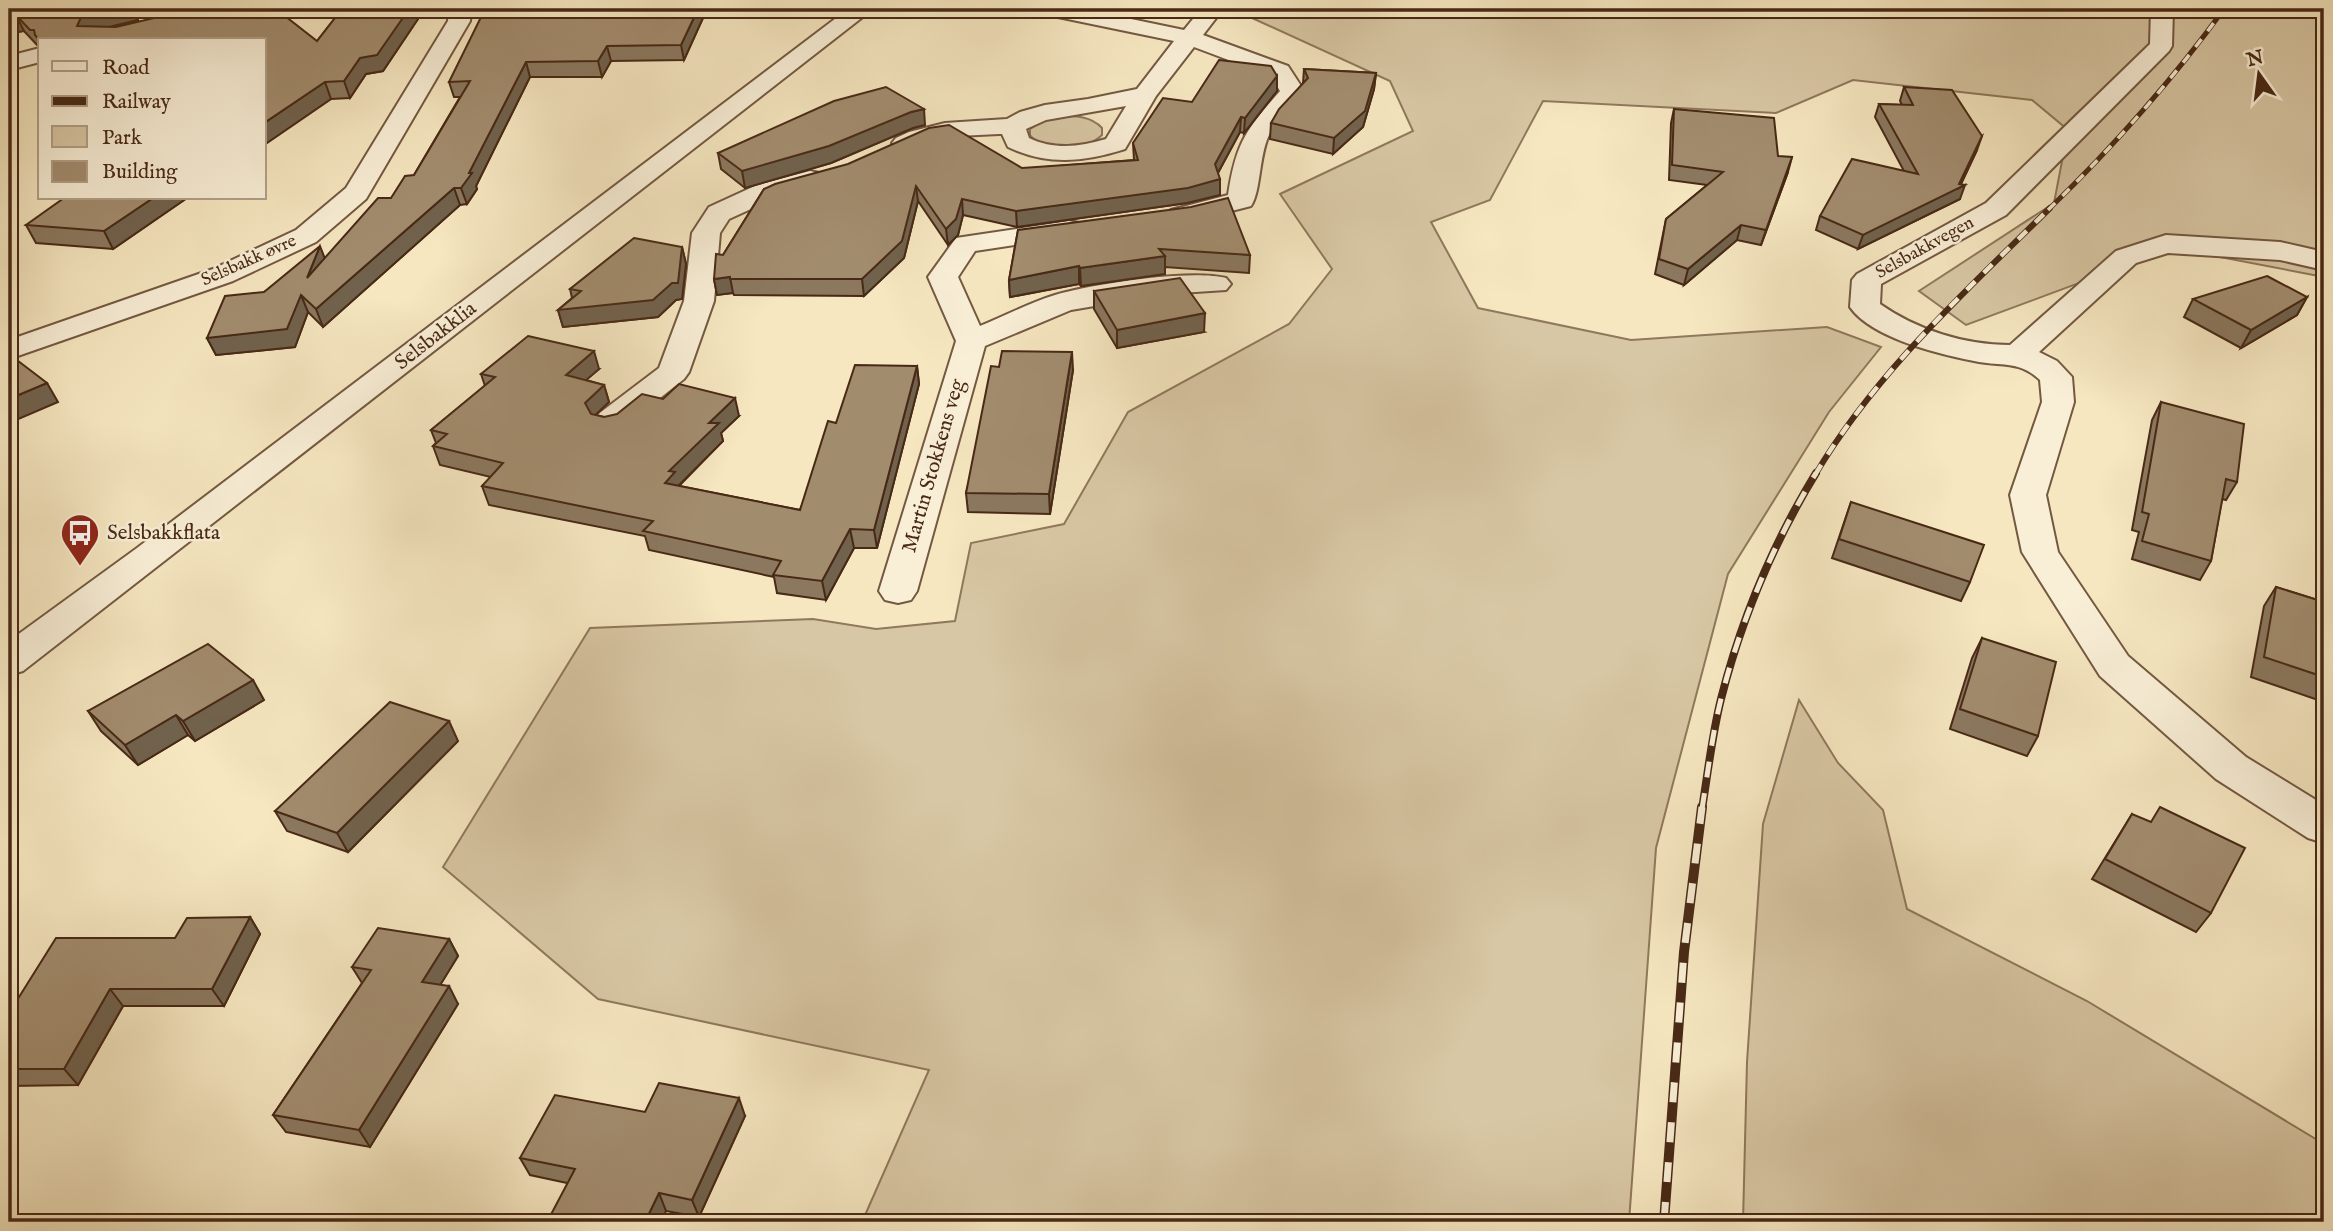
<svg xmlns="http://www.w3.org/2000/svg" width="2333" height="1231" font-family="'IM FELL English',serif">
	<rect width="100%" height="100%" fill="#f6e7c1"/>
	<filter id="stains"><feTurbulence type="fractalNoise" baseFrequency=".00286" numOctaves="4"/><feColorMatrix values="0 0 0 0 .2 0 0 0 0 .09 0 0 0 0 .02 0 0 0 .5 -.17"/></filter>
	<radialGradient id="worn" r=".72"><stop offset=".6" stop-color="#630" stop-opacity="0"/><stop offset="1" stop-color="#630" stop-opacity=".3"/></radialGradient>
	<g fill="#d8c7a4" stroke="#90785c" stroke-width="2">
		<path d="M1258 9H2324V277L2173 248 1966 325 1919 291 2054 203 2068 130 2032 100 1853 80 1776 113 1543 101 1490 200 1431 222 1478 308 1631 340 1827 327 1881 347 1829 412 1728 574 1656 848 1629 1222H862L929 1070 598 999 443 867 590 628 813 619 876 629 955 621 971 543 1064 524 1128 412 1289 324 1332 269 1280 194 1413 131 1390 81 1252 18Z"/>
		<path d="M1060 116C1076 116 1091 116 1102 128V135C1086 151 1045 154 1030 135V129L1047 119Z"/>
		<path d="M1799 700 1838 763 1883 810 1907 909 2087 1001 2324 1144V1222H1743L1747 1062 1763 824Z"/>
	</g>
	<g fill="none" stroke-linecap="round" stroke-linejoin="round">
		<g stroke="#745840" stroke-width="4">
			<g id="minor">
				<path d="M449 9H471L470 21 366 199 316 242 233 281 9 359V340L213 269 296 230 346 188 448 21Z"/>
				<path d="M848 9H873L23 671 9 675V641L137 548Z"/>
				<path d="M1042 9H1083L1184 30 1201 9H1223L1203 35 1288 66 1305 92C1295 107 1277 119 1269 135 1259 155 1261 191 1251 206L1181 224 1171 222 1167 216 1171 210 1228 195C1236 142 1246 130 1280 91L1271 76 1194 47 1156 96 1125 149C1084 162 1048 166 1008 147L1002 134H999L958 136 905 151 896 148 892 143 896 138 909 132 945 123 1007 119 1020 112 1045 105 1088 99 1137 89 1174 41 1053 16 1045 14ZM1126 106 1106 139C1080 147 1054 150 1029 138L1026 129 1046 120Z"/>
				<path d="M2151 9H2173L2172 46 2169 51 2006 215 1881 284 1880 304C1917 330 1965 345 2010 345L2116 251 2166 235 2280 242 2324 252V270L2280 260 2168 253 2136 263 2039 352 2057 361 2072 377 2074 402 2046 495 2058 552 2128 656 2246 757 2324 805V843L2308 838 2216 779 2100 676 2022 552 2010 495 2042 402 2040 380C2020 361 2003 366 1979 362 1943 355 1872 339 1850 307L1852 280 1857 274 1986 203 2150 44Z"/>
				<path d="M40 48V62L9 70V56Z"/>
				<path d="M810 171 819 173 823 179 819 185 777 197 729 219 720 233 714 301 689 372 684 379 621 429 609 432 597 429 592 422 597 415 659 368 684 301 692 233 709 207 757 185Z"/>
				<path d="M1069 221 1079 223 1083 229 1079 235 975 251 958 277 980 326C1005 316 1029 303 1055 295 1092 284 1190 269 1226 278L1231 284 1226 290 1165 294 1071 310 985 346 917 591 911 600 898 603 885 600 879 591 956 341 928 277 956 238Z"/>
			</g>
		</g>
		<use href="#minor" fill="#f9efd7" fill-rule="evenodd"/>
		<g stroke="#482915" stroke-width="5">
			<path id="rail-far3" d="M2048 210C2113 147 2171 82 2224 9"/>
		</g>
		<g stroke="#482915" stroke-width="6">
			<path id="rail-far2" d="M1815 475C1876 372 1966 291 2050 208"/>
		</g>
		<g stroke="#482915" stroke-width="8">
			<path id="rail-far1" d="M1702 809C1708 772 1712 735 1721 699 1741 620 1774 542 1816 473"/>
		</g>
		<g stroke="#482915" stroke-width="10">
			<path id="rail" d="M1664 1222 1684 952 1702 807"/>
		</g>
		<use href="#rail-far3" stroke="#f9efd7" stroke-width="3.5" stroke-dasharray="10" stroke-linecap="butt"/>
		<use href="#rail-far2" stroke="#f9efd7" stroke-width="4.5" stroke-dasharray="12" stroke-linecap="butt"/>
		<use href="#rail-far1" stroke="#f9efd7" stroke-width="5" stroke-dasharray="16" stroke-linecap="butt"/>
		<use href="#rail" stroke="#f9efd7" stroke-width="7" stroke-dasharray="20" stroke-linecap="butt"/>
	</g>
	<g fill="#8b785f" stroke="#482915" stroke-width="2">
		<path d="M9 9H133L138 20 112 27 317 41 342 9H424V10L383 71 366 74 350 98 331 99 40 40V46H38L24 31Z"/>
		<path d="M707 9 684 60 611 61 602 77H530L476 186 477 189 467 204 460 205 323 327 308 312 295 347 216 355 207 338 264 292 324 259 391 198 414 175 460 97H454L449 82Z"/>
		<path d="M1304 69 1376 73 1374 89 1363 127 1333 154 1270 139 1271 123 1303 83Z"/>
		<path d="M1277 76V91L1244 133 1240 132 1218 173 1220 195 1187 203 1017 227 963 215 958 235 948 245 918 201 904 258 864 296 734 295 733 293 717 295 714 279 723 255 764 189 1134 160 1133 143 1192 102Z"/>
		<path d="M1904 87 1977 150 1961 184 1960 199 1858 249 1816 230 1820 216 1904 171 1875 117 1879 104 1902 105 1900 101Z"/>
		<path d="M1674 109 1778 156 1788 172 1761 245 1737 240 1684 285 1655 274 1666 219 1707 185 1669 180 1671 123Z"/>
		<path d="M925 125 913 128 831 163 745 188 721 169 718 153Z"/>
		<path d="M187 198 113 249 36 243 26 225Z"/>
		<path d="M1018 230 1250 255 1249 273 1165 267V274L1081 286 1079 284 1010 297 1009 280Z"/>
		<path d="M682 247 686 264 682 299 676 300 658 317 563 327 558 310 572 298 570 289Z"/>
		<path d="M1094 291 1204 332 1117 348 1094 309Z"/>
		<path d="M2307 297 2297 315 2241 348 2184 317 2193 299Z"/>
		<path d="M917 366 919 384 877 548H854L826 600 777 593 774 577 649 550 645 536 489 505 482 486 491 477 440 465 433 446 436 443 431 430 485 386 481 374 599 369 586 380 604 385 609 402 596 415 604 417 739 416 721 433 723 441 679 486 800 510 836 423Z"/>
		<path d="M999 367 1073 370 1050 514 968 512 966 493Z"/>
		<path d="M2161 402 2237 482 2226 500 2222 499 2211 561 2200 580 2132 559 2139 532 2132 530 2152 420Z"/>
		<path d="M1851 502 1970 582 1961 601 1832 558Z"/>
		<path d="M2276 587 2324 602V702L2251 677 2264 606Z"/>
		<path d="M1982 638 2038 736 2027 756 1950 729 1972 658Z"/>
		<path d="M264 700 195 741 188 735 138 765 101 731 88 711Z"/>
		<path d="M458 741 348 852 287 831 275 811Z"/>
		<path d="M2132 814 2211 913 2196 932 2092 879Z"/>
		<path d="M250 917 260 934 224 1006H123L78 1085 9 1086V1013Z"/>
		<path d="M449 939 458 956 440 985 458 1004 370 1147 286 1132 273 1115 362 983 352 967Z"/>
		<path d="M645 1112 745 1116 699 1217 666 1211 567 1183 530 1175 520 1158Z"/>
	</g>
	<g fill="#71624d" stroke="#482915" stroke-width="2">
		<path d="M115 9H133L138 20 88 32 77 26 81 17Z"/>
		<path d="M409 9H424V10L383 71 366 74 350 98 344 81 360 58Z"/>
		<path d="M698 9H707L684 60 681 45Z"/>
		<path d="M16 15 24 31 9 34V17Z"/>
		<path d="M607 46 611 61 602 77 598 61Z"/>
		<path d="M526 62 530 77 476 186 477 189 467 204 461 188Z"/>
		<path d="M1376 73 1374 89 1363 127 1333 154 1334 138Z"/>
		<path d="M1277 76V91L1244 133 1245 118Z"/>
		<path d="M325 82 331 99 264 145V123Z"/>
		<path d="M924 109 925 125 913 128 831 163 745 188 742 171 911 112Z"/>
		<path d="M1241 117 1240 132 1214 180 1215 164Z"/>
		<path d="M1982 136 1977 150 1959 188 1965 185 1960 199 1858 249 1863 235Z"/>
		<path d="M1792 157 1788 172 1761 245 1766 230Z"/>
		<path d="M1220 179V195L1187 203 1017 227 1016 211Z"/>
		<path d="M916 186 918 201 904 258 864 296 862 279Z"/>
		<path d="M454 188 460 205 323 327 316 309Z"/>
		<path d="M153 198H187L113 249 104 231Z"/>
		<path d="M962 199 963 215 958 235 948 245 946 229Z"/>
		<path d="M1741 225 1737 240 1684 285 1688 269Z"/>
		<path d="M320 246 327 264 307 278Z"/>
		<path d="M682 247 686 264 682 299 676 300 658 317 563 327 558 310Z"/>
		<path d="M1165 256V274L1081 286 1080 268Z"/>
		<path d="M1079 266V284L1010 297 1009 280Z"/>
		<path d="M730 277 733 293 717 295 714 279Z"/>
		<path d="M301 295 308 312 295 347 216 355 207 338Z"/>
		<path d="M2307 297 2297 315 2241 348 2251 330Z"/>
		<path d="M1205 313 1204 332 1117 348V330Z"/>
		<path d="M594 351 599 369 571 393 566 375Z"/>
		<path d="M1072 352 1073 370 1050 514 1049 494Z"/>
		<path d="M917 366 919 384 877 548 874 530Z"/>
		<path d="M47 383 58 402 9 423V399Z"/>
		<path d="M604 385 609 402 590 420 585 403Z"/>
		<path d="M735 398 739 416 721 433 723 441 679 485 680 491 665 483 669 471 709 423Z"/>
		<path d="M850 529 854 548 826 600 822 581Z"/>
		<path d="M253 680 264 700 195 741 183 721Z"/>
		<path d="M176 715 188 735 138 765 125 745Z"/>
		<path d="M449 721 458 741 348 852 337 833Z"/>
		<path d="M250 917 260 934 224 1006 212 989Z"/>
		<path d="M449 939 458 956 431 1000 422 982Z"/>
		<path d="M449 986 458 1004 370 1147 359 1130Z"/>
		<path d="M110 989 123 1006 78 1085 64 1069Z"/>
		<path d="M739 1098 745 1116 699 1217 692 1200Z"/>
		<path d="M659 1193 666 1211 661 1222H645Z"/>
	</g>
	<g fill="#a28c6e" stroke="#482915" stroke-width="2">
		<path d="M9 9H115L81 17 77 26 116 27 192 9H276L317 41 342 9H409L377 55 360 58 344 81 325 82 264 123V40L40 41 35 35 34 30H30L16 15 9 17Z"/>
		<path d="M485 9H698L681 45 607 46 598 61 526 62 469 173H472L461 188H454L316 309 301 295 287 329 207 338 225 296 264 292 320 246 307 278 378 198H391L405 176 414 175 470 81 449 82Z"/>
		<path d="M1219 60 1271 66 1277 76 1245 118 1241 117 1215 164 1220 179 1188 188 1016 211 962 199 956 219 946 229 916 186 902 241 862 279H730V277L714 279 716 254 723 255 764 189 775 184 848 164 929 128 949 125 1022 168 1138 160 1133 143 1163 98 1192 102Z"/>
		<path d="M1304 69 1376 73 1365 111 1334 138 1271 123 1279 109 1308 78Z"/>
		<path d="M886 87 924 109 911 112 829 146 742 171 718 153 834 101Z"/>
		<path d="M1904 87 1952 90 1982 136 1959 184 1965 185 1863 235 1820 216 1852 159 1918 174 1879 104 1913 105Z"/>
		<path d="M1674 109 1774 118 1778 156 1792 157 1766 230 1741 225 1688 269 1659 259 1666 219 1723 172 1672 165Z"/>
		<path d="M64 198H153L104 231 26 225Z"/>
		<path d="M1228 198 1250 255 1159 249 1165 256 1080 268 1079 266 1009 280 1018 230 1191 207Z"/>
		<path d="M634 238 682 247 678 283H672L653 300 558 310 581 291 570 289Z"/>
		<path d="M2267 276 2307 297 2251 330 2193 299Z"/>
		<path d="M1180 278 1205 313 1117 330 1094 291Z"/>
		<path d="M528 336 594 351 566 375 604 385 585 403 591 414 604 417 617 414 642 394 663 399 679 384 735 398 709 423H719L669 471 675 472 665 483 800 510 828 421 836 423 855 365 917 366 874 530 850 529 822 581 773 575 781 561 643 531 653 521 482 486 503 463 433 446 447 434 431 430 495 377 481 374Z"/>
		<path d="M1002 351 1072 352 1049 494 966 493 991 366 999 367Z"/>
		<path d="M9 354 47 383 9 399Z"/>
		<path d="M2161 402 2244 424 2237 482 2226 479 2211 561 2142 541 2149 514 2142 512Z"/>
		<path d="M1851 502 1984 545 1970 582 1839 539Z"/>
		<path d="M2276 587 2324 602V677L2264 657Z"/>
		<path d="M1982 638 2056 662 2038 736 1960 709Z"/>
		<path d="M208 644 253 680 183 721 176 715 125 745 88 711Z"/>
		<path d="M390 702 449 721 337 833 275 811Z"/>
		<path d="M2160 807 2245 848 2211 913 2105 859 2132 814 2151 822Z"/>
		<path d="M250 917 212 989H110L64 1069H9V1013L56 938H175L187 918Z"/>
		<path d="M378 928 449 939 422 982 449 986 359 1130 273 1115 371 970 352 967Z"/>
		<path d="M659 1083 739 1098 692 1200 659 1193 645 1222H547L575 1169 520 1158 555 1095 645 1112Z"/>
	</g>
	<defs>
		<g id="bus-pin" transform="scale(2.0125)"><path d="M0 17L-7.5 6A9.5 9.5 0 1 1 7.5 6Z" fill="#8f2418" stroke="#f9efd7"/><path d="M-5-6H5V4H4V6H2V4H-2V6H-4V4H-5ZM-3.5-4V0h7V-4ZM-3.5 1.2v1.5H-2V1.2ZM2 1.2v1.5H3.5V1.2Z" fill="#fff"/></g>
	</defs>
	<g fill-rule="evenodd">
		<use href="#bus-pin" x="80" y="533"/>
	</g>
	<g text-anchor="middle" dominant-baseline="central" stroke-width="5" stroke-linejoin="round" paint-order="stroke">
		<g font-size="18" fill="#482915" stroke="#f9efd7">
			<text transform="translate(1925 248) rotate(-29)">Selsbakkvegen</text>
			<text transform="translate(249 261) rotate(-24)">Selsbakk øvre</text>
		</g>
		<g font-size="21" fill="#482915" stroke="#f9efd7">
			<text transform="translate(436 336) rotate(-38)">Selsbakklia</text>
			<text transform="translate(934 466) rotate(-74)">Martin Stokkens veg</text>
		</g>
		<g font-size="21" fill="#482915" stroke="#f9efd7" text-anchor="start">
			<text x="107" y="533">Selsbakkflata</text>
		</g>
	</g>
	<rect width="2333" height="1231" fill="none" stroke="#f6e7c1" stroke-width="35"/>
	<rect x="10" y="10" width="2312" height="1210" fill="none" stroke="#482915" stroke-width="3.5"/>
	<rect x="18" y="18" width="2298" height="1196" fill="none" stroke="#482915" stroke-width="2"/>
	<rect x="38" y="38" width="228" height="161" fill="#f9efd7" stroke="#b2a089" stroke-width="2"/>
	<rect x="52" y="61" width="35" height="10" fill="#f9efd7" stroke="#b2a089" stroke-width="2"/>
	<text x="102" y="74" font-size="21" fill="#482915">Road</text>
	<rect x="52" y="96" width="35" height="10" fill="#482915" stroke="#b2a089" stroke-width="2"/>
	<text x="102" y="108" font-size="21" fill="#482915">Railway</text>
	<rect x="52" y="126" width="35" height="21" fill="#d8c7a4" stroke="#b2a089" stroke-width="2"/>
	<text x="102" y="144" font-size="21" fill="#482915">Park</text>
	<rect x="52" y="161" width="35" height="21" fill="#a28c6e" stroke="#b2a089" stroke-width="2"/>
	<text x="102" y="178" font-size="21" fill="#482915">Building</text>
	<g transform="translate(2259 74) rotate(346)" stroke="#f9efd7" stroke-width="5" paint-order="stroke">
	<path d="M0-5L12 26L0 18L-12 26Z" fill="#482915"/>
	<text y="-10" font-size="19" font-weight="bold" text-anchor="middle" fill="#482915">N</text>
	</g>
	<rect width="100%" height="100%" filter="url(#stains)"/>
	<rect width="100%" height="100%" fill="url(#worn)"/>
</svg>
